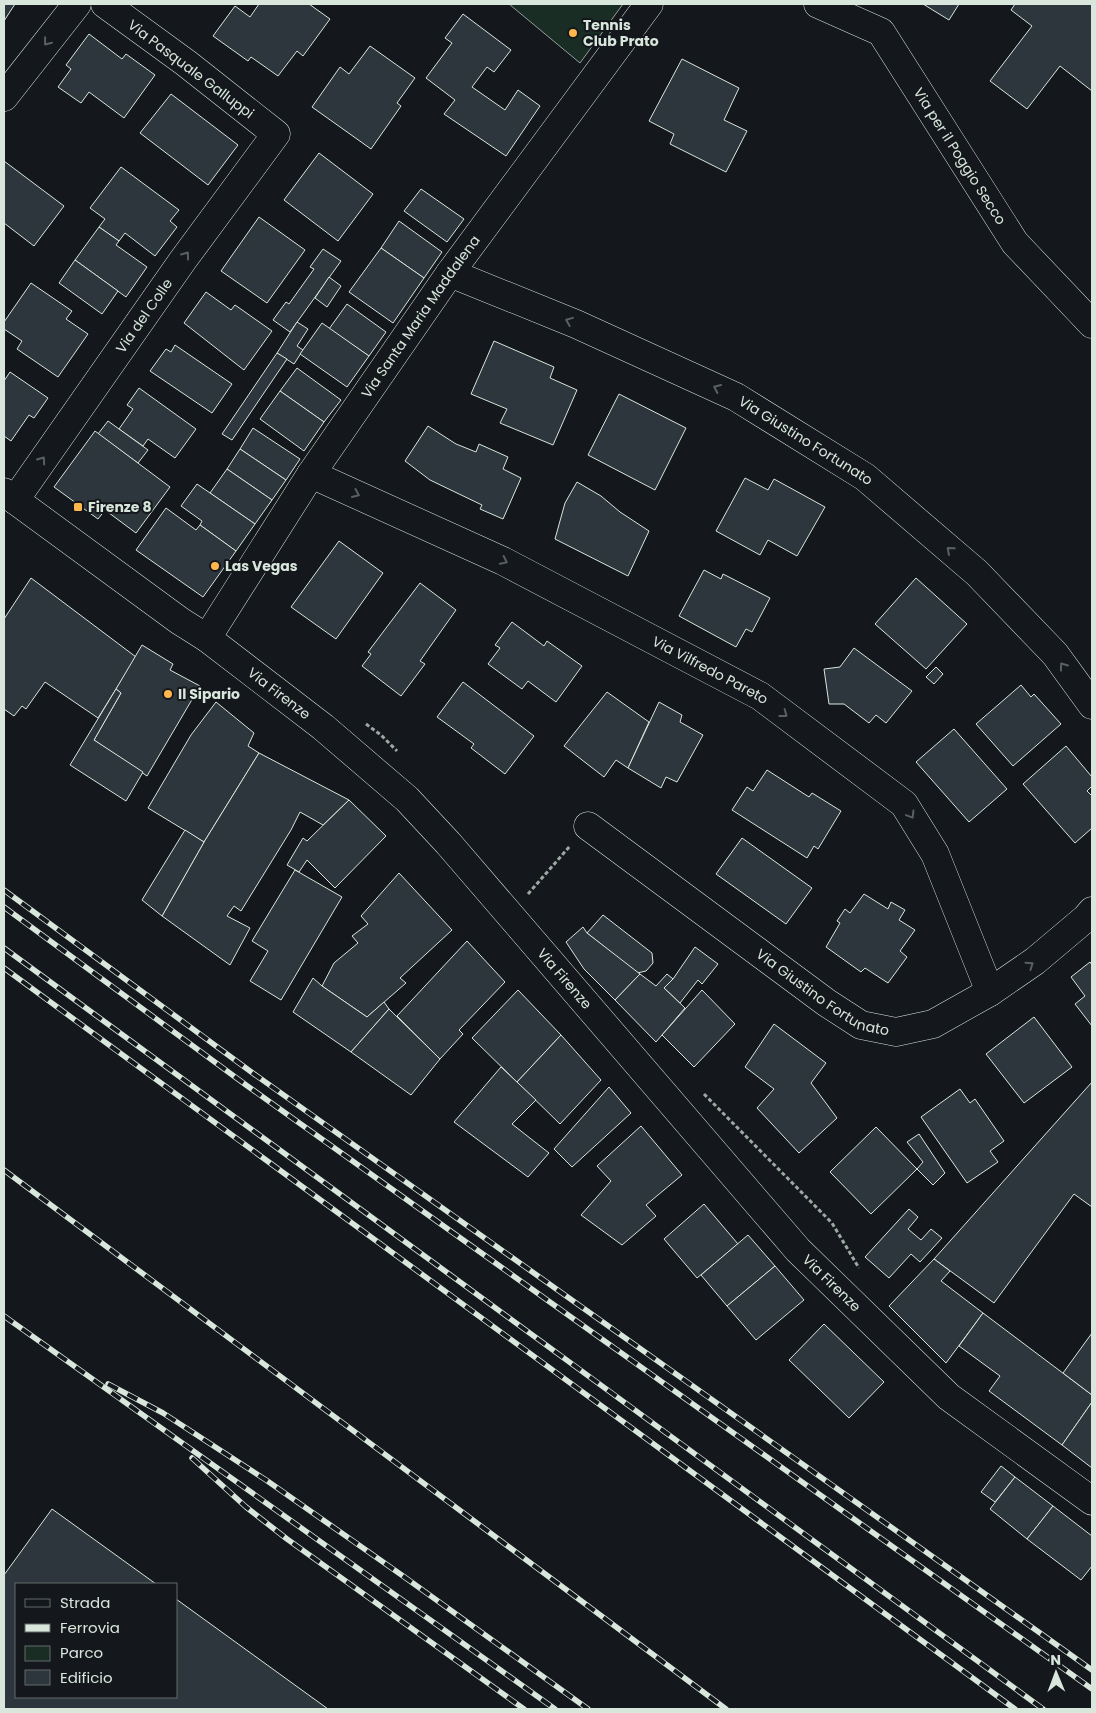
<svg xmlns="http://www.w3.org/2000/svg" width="1096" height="1713" font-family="Poppins,sans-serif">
	<rect width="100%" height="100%" fill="#14181c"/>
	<path fill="#1a2d24" stroke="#939e99" d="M509 4H623L580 63Z"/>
	<g fill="#2c363c" stroke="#d8e6dc">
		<path d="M4 4H15L4 21Z"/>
		<path d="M259 4H309L330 19 303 56 297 51 278 76 251 57 248 61 213 36 235 6 250 17Z"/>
		<path d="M923 4H959L949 20Z"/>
		<path d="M1015 4H1092V91L1060 66 1027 109 990 81 1032 26 1011 10Z"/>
		<path d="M463 14 511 50 494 72 487 67 472 87 505 110 518 90 540 106 506 156 444 114 455 100 426 78 452 43 445 38Z"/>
		<path d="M89 34 122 59 126 54 155 75 124 118 89 92 81 103 58 87 71 69 66 65Z"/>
		<path d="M370 46 415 78 397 103 401 106 371 149 312 107 340 67 349 74Z"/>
		<path d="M682 59 739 88 724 120 747 131 726 172 670 144 674 134 649 121Z"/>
		<path d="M171 94 238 145 208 185 140 133Z"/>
		<path d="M319 153 373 194 338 241 284 200Z"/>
		<path d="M4 161 64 206 34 246 4 223Z"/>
		<path d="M121 167 179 210 170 221 177 227 155 256 125 233 119 241 99 227 105 219 90 208Z"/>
		<path d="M421 189 464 219 447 242 404 211Z"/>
		<path d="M259 217 305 250 267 303 221 271Z"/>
		<path d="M399 221 442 252 424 278 381 248Z"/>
		<path d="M99 227 119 241 116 245 147 267 126 297 75 260Z"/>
		<path d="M381 248 424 278 393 323 349 292Z"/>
		<path d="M323 249 341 261 290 332 273 320 286 302 289 304 314 269 310 267Z"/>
		<path d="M75 260 118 291 102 314 59 283Z"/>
		<path d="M329 277 341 286 327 307 315 298Z"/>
		<path d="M31 283 72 311 66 319 88 334 58 377 17 349 22 341 4 329V322Z"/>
		<path d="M206 292 231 310 235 305 272 331 244 370 184 323Z"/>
		<path d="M347 304 386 332 369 356 329 329Z"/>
		<path d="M297 322 308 329 297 346 303 350 294 364 277 353Z"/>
		<path d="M322 323 369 356 347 387 300 354Z"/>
		<path d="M494 341 554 367 550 378 577 390 553 445 500 423 507 409 471 394Z"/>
		<path d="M175 345 232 384 212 413 150 371 166 349 171 352Z"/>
		<path d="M277 353 287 359 232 440 222 434Z"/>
		<path d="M297 368 341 400 324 422 280 391Z"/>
		<path d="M10 372 48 398 34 418 29 415 11 441 4 436V381Z"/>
		<path d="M139 388 196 429 175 458 148 439 143 446 119 429 133 409 127 405Z"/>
		<path d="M280 391 324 422 304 451 260 419Z"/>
		<path d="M619 394 686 428 655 490 588 455Z"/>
		<path d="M108 421 148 450 138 463 98 434Z"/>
		<path d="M428 426 456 444 476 452 479 444 508 457 503 469 521 478 503 519 480 509 482 505 430 480 405 461Z"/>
		<path d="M253 428 300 459 286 480 240 449Z"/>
		<path d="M95 431 170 487 136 533 105 510 98 519 54 487Z"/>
		<path d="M240 449 286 480 272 500 227 469Z"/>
		<path d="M227 469 272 500 255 524 210 493Z"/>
		<path d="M745 478 768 490 774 479 825 507 797 556 768 540 760 555 716 531Z"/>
		<path d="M577 482 601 496 620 512 649 531 628 576 555 539 565 503Z"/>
		<path d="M197 484 255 524 236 551 200 525 202 521 181 506Z"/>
		<path d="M166 508 196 530 200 525 236 551 203 597 136 550Z"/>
		<path d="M339 541 383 573 336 639 291 607Z"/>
		<path d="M704 570 721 579 723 574 770 598 752 632 746 629 736 647 679 616Z"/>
		<path d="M31 578 136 657 98 718 45 682 26 709 22 706 14 716 4 709V619Z"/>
		<path d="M916 578 967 624 926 669 875 624Z"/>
		<path d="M420 583 456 610 420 661 425 664 401 696 362 666 371 654 368 652Z"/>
		<path d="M512 622 544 646 547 641 582 666 556 702 528 681 522 689 488 664 500 648 495 645Z"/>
		<path d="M142 645 173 664 170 670 200 686 147 776 94 740 121 693 116 689Z"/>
		<path d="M854 648 912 691 886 723 876 715 869 723 844 704H829L824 669 840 667Z"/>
		<path d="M936 667 943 674 934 684 926 677Z"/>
		<path d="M463 682 534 736 505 774 471 748 474 744 437 717Z"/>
		<path d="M1021 685 1031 697 1034 694 1061 724 1013 766 976 724Z"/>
		<path d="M116 689 121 693 94 740 143 772 126 801 70 765Z"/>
		<path d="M607 692 649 722 628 768 616 760 604 777 564 746Z"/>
		<path d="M216 702 254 733 248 746 259 753 204 842 148 808 191 735Z"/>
		<path d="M659 702 682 715 680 722 703 735 677 782 666 777 661 788 628 768Z"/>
		<path d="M954 729 1007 789 969 822 916 762Z"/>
		<path d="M1066 746 1092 777V786L1087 791 1092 796V828L1075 843 1023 784Z"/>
		<path d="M259 753 349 800 323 825 300 812 291 830 241 911 234 906 227 916 250 928 230 965 162 916 204 842Z"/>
		<path d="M767 770 809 797 812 793 841 811 818 849 814 846 807 858 732 810 747 787 753 791Z"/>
		<path d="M349 800 386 836 335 888 307 860 299 872 287 865 303 838 307 841Z"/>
		<path d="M185 830 204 842 162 916 142 900Z"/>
		<path d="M742 838 812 888 786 924 716 874Z"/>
		<path d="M295 870 342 897 281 1000 250 981 268 951 252 941Z"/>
		<path d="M399 873 452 930 400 978 406 983 367 1017 322 986 334 963 358 943 352 936 368 924 361 916Z"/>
		<path d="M864 894 888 909 891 902 905 910 899 920 915 930 900 951 907 957 888 983 865 968 861 972 826 947 840 923 837 921 845 909 850 913Z"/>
		<path d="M603 915 652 953 653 963 646 971 637 973 587 933Z"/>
		<path d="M583 927 587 933 640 974 615 1000 584 969 566 942Z"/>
		<path d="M467 941 505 982 459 1030 463 1034 440 1059 397 1016Z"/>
		<path d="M695 947 718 964 702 984 698 980 680 1003 664 988 673 979Z"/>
		<path d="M1090 962 1092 965V1026L1075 1004 1085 996 1071 977Z"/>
		<path d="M640 974 656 986 667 974 673 979 664 988 685 1008 656 1042 615 1000Z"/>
		<path d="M313 978 322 986 367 1017 384 1002 389 1009 351 1052 293 1012Z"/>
		<path d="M518 990 561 1035 517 1082 472 1038Z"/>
		<path d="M702 990 735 1024 694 1067 662 1035Z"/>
		<path d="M389 1009 440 1059 411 1095 351 1052Z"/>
		<path d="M1034 1017 1072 1067 1024 1103 986 1054Z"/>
		<path d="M774 1024 826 1063 811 1083 837 1118 799 1153 757 1108 774 1089 745 1067Z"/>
		<path d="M561 1035 601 1080 560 1124 517 1082Z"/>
		<path d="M501 1067 536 1100 512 1124 549 1153 528 1177 454 1122Z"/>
		<path d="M1092 1082V1207L1074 1194 994 1303 934 1259Z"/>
		<path d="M609 1087 631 1113 572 1167 554 1149Z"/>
		<path d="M960 1089 970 1103 975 1099 1004 1141 990 1151 998 1162 967 1183 921 1117Z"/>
		<path d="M641 1126 682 1175 646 1205 656 1216 622 1245 581 1215 611 1181 597 1166Z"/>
		<path d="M876 1127 917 1169 871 1214 830 1172Z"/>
		<path d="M919 1134 945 1173 933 1185 917 1169 923 1162 907 1142Z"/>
		<path d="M704 1204 738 1244 697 1278 664 1239Z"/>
		<path d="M909 1209 918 1217 908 1229 921 1240 931 1229 942 1238 920 1262 911 1254 889 1278 865 1257Z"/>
		<path d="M748 1235 775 1266 727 1306 701 1275Z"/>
		<path d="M934 1259 950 1271 941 1281 983 1313 946 1363 889 1306Z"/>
		<path d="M775 1266 804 1300 756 1340 727 1306Z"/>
		<path d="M983 1313 1092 1395V1402L1062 1445 989 1391 1000 1376 959 1346Z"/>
		<path d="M824 1324 884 1382 849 1418 789 1360Z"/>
		<path d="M1092 1333V1395L1063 1373Z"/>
		<path d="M1092 1402V1468L1062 1445Z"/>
		<path d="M1001 1466 1015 1477 995 1502 981 1492Z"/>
		<path d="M1015 1477 1053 1506 1027 1539 990 1509Z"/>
		<path d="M1053 1506 1092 1536V1566L1081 1580 1027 1539Z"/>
		<path d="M52 1509 156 1584H16V1697H176V1599L328 1709H4V1575Z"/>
	</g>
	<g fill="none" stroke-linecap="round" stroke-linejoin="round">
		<g stroke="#d8e6dc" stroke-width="29">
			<g id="minor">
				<path id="s1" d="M818 4 881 32 1015 243 1092 324"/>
				<path d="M4 97 77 4"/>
				<path id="s2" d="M450 273 576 324 736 397 865 477 977 573 1055 654 1092 705"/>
				<path id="s3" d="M311 474 503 561 760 696 904 804 935 854 990 992"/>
				<path id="s4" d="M15 500 183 260 276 134 186 63 105 4"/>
				<path id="s5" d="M207 638 311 474 450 273 649 4"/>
				<path id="s6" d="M588 826 827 1003 861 1025 896 1032 933 1024 990 992 1035 961 1086 918 1092 911"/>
			</g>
		</g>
		<g stroke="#d8e6dc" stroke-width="29">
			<g id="major">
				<path id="s7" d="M4 492 180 621 207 638 323 727 407 799 448 843 798 1250 949 1397 1092 1501"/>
			</g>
		</g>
		<g stroke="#9da8a2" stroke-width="3" stroke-dasharray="4 2.5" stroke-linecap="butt">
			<path d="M366 724 381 735 397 751"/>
			<path d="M528 894 570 846"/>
			<path d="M704 1094 832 1223 859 1268"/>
		</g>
		<use href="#minor" stroke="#14181c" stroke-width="28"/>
		<use href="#major" stroke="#14181c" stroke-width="28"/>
		<g stroke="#d8e6dc" stroke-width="5.5">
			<g id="rail">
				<path d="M4 890 254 1074 1092 1670"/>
				<path d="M4 907 246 1085 1092 1689"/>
				<path d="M4 948 1043 1709"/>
				<path d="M4 968 1015 1709"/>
				<path d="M4 1170 726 1709"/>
				<path d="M4 1316 555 1709"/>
				<path d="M108 1384 163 1413 266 1480 403 1576 588 1709"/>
				<path d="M192 1458 246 1507 287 1539 524 1709"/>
			</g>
		</g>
		<use href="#rail" stroke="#14181c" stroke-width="4" stroke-dasharray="11" stroke-linecap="butt"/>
	</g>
	<defs><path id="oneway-chevron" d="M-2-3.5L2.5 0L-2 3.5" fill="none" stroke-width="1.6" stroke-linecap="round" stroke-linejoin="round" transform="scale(1.25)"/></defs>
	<g stroke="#59605f">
		<use href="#oneway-chevron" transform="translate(47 42) rotate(128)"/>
		<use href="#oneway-chevron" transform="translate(186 255) rotate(-54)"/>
		<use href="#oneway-chevron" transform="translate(569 321) rotate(-158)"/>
		<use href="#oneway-chevron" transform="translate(717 388) rotate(-155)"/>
		<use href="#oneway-chevron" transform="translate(42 460) rotate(-55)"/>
		<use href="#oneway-chevron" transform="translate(356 494) rotate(24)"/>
		<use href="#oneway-chevron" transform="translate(950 550) rotate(-139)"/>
		<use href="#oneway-chevron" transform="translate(504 561) rotate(26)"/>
		<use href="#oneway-chevron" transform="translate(1063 666) rotate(-126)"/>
		<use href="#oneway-chevron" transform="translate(784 714) rotate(37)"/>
		<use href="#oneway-chevron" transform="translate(911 815) rotate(59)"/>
		<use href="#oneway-chevron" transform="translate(1030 965) rotate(-35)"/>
	</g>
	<g fill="#ffb74d" stroke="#14181c" stroke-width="2">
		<circle cx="573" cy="33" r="5"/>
		<rect x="73" y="502" width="10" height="10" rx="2.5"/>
		<circle cx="215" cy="566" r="5"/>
		<circle cx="168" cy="694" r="5"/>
	</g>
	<g text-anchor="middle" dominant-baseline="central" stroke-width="4" stroke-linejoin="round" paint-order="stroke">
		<g font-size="14" font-weight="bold" fill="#d8e6dc" stroke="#14181c" text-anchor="start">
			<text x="583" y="25">Tennis<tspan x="583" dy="16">Club Prato</tspan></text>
			<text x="88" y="507">Firenze 8</text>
			<text x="225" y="566">Las Vegas</text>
			<text x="178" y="694">Il Sipario</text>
		</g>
		<g font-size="14" fill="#d8e6dc" stroke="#14181c">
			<text transform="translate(191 69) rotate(37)">Via Pasquale Galluppi</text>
			<text stroke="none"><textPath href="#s1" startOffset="216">Via per il Poggio Secco</textPath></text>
			<text stroke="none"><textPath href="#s4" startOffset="225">Via del Colle</textPath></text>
			<text stroke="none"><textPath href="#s5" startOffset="386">Via Santa Maria Maddalena</textPath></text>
			<text stroke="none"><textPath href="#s2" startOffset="394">Via Giustino Fortunato</textPath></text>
			<text stroke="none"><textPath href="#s3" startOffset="445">Via Vilfredo Pareto</textPath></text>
			<text stroke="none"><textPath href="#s7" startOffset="341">Via Firenze</textPath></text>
			<text stroke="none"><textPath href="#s7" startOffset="746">Via Firenze</textPath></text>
			<text stroke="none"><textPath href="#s6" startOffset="289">Via Giustino Fortunato</textPath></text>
			<text stroke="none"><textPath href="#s7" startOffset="1151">Via Firenze</textPath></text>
		</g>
	</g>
	<rect width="1096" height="1713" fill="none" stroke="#d8e6dc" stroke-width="10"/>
	<rect x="15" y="1583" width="162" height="115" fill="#14181c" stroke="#626a69"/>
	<rect x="25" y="1599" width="25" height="8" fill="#14181c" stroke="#626a69"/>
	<text x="60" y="1608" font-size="15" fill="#d8e6dc">Strada</text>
	<rect x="25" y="1624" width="25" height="8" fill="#d8e6dc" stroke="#626a69"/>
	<text x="60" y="1633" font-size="15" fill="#d8e6dc">Ferrovia</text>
	<rect x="25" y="1646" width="25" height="15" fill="#1a2d24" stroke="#626a69"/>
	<text x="60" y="1658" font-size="15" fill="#d8e6dc">Parco</text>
	<rect x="25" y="1670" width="25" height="15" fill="#2c363c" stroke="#626a69"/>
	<text x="60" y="1683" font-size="15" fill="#d8e6dc">Edificio</text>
	<g transform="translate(1056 1673) rotate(359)" stroke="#14181c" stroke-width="4" paint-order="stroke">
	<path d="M0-4L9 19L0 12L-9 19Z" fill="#d8e6dc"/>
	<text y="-8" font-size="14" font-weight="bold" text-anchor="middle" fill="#d8e6dc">N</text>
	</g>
</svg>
